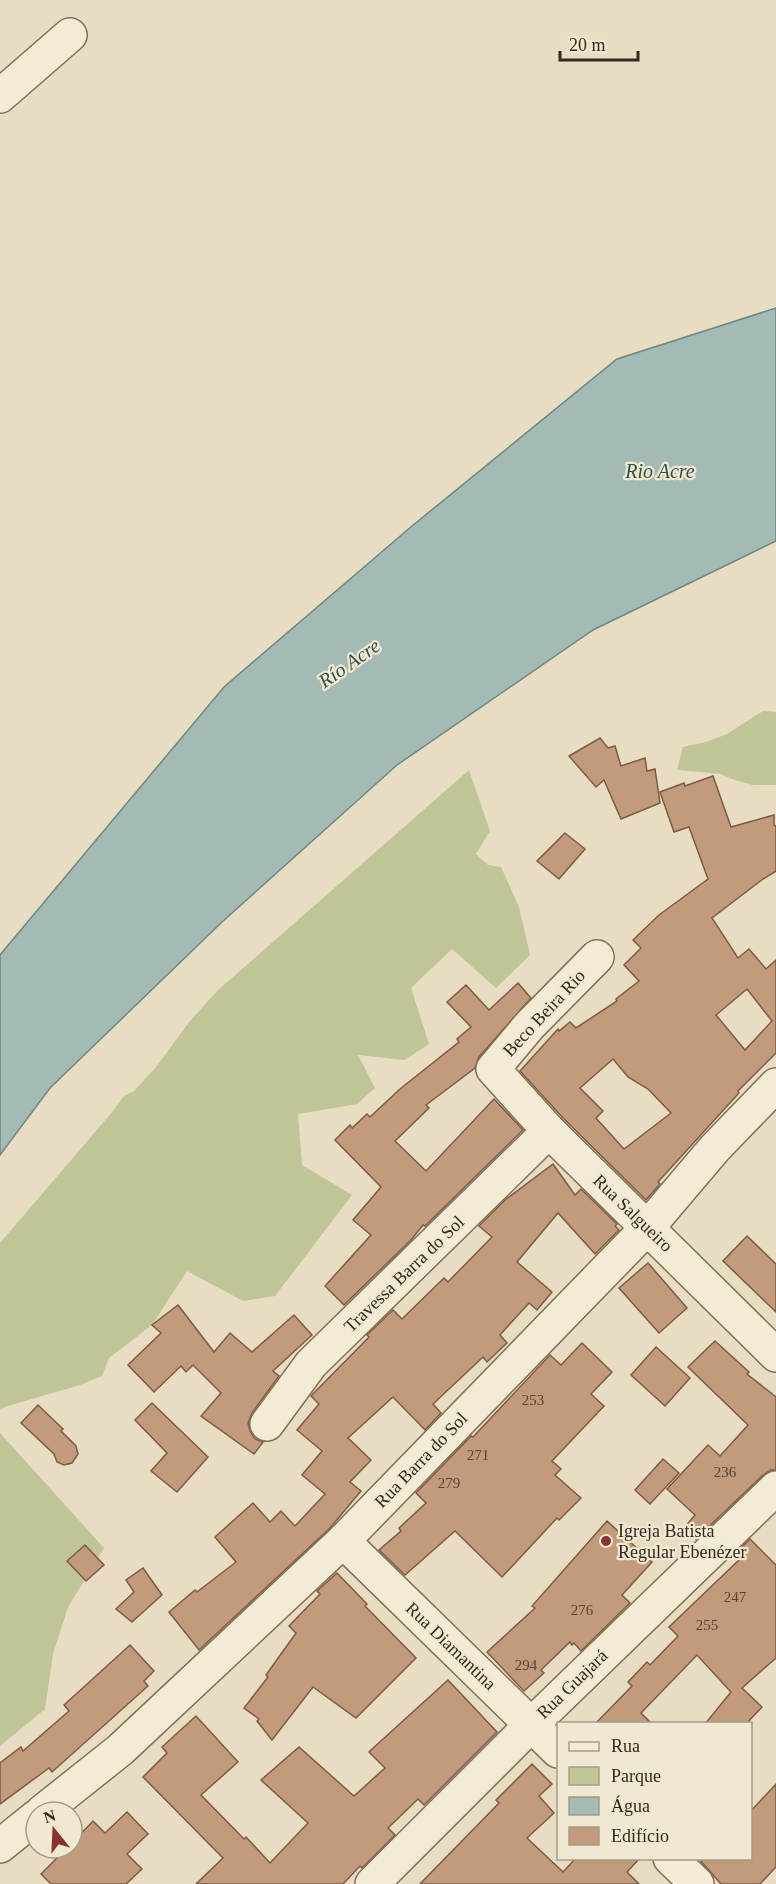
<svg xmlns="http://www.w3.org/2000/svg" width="776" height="1884" font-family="'Times New Roman',serif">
	<rect width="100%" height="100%" fill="#e8ddc2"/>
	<g fill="#bfc597">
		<path d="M763 711 776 712V785H753L732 779 721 774 677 770 683 747 706 742 727 734Z"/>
		<path d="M469 770 490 831 476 854 488 865 501 867 519 907 530 955 496 988 452 949 411 988 429 1044 405 1060 358 1055 375 1088 357 1104 298 1114 302 1165 352 1195 275 1296 243 1301 187 1271 152 1325 109 1358 102 1376 80 1385 8 1406 0 1409V1243L113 1111 124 1096 134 1091 156 1067 190 1021 217 991Z"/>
		<path d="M0 1433 104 1548 68 1607 53 1654 45 1709 0 1746Z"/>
	</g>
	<path fill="#a4bbb5" stroke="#6c8881" stroke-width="1.5" d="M776 308V541L593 630 397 765 222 922 50 1088 0 1155V955L224 687 412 526 617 359Z"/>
	<g fill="#c29a7c" stroke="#7d5b44" stroke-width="1.5" fill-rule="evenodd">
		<path d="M600 738 608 748 615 746 621 766 645 758 647 771 655 769 660 803 621 819 604 780 596 787 569 756Z"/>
		<path d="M713 776 731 827 774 815V825L776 826V871L763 879 712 918 738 958 749 949 766 969 776 960V1053L738 1091 739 1093 658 1182 660 1184 646 1200 563 1118 520 1071 558 1029 559 1031 570 1022 576 1028 617 1001 616 999 639 981 624 965 641 948 633 940 659 915 708 879 689 827 674 832 660 792 684 783 685 786ZM747 989 772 1021 745 1050 716 1015ZM613 1059 628 1077 648 1089 671 1113 624 1149 596 1118 603 1111 580 1088Z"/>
		<path d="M565 833 585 849 559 879 537 861Z"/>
		<path d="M518 983 531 998 479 1057 475 1068 426 1105 429 1108 395 1141 426 1171 494 1099 523 1130 425 1226 423 1225 411 1240 344 1305 325 1286 371 1235 353 1220 381 1187 335 1140 350 1125 352 1128 367 1114 370 1117 400 1089 459 1042 457 1039 471 1027 447 1002 466 985 489 1010Z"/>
		<path d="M553 1164 575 1195 581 1189 617 1224 615 1226 619 1230 595 1254 558 1213 517 1262 552 1292 537 1310 529 1303 500 1335 507 1343 487 1362 483 1357 433 1404 441 1413 425 1430 393 1397 348 1438 371 1460 350 1482 361 1491 330 1528 199 1650 169 1612 195 1590 197 1592 236 1562 215 1537 253 1503 270 1522 281 1511 295 1526 325 1494 302 1475 322 1451 297 1430 319 1404 311 1396 369 1337 367 1335 393 1310 402 1319 444 1278 448 1282 492 1237 479 1226 505 1200Z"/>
		<path d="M747 1236 776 1264V1312L723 1261Z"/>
		<path d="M648 1263 687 1308 659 1333 619 1288Z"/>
		<path d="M178 1305 214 1352 230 1333 252 1352 294 1315 312 1335 273 1371 279 1376 252 1413 248 1423 250 1431 255 1439 263 1442 254 1454 201 1416 221 1393 193 1365 186 1372 181 1366 154 1392 128 1365 161 1333 152 1325Z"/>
		<path d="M715 1341 749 1372 747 1374 776 1397V1470H771L763 1475 696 1539 684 1528 695 1515 667 1489 708 1445 720 1456 748 1425 688 1367Z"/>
		<path d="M582 1343 612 1372 591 1394 604 1406 552 1461 561 1469 555 1475 581 1498 559 1520 557 1518 502 1577 455 1531 405 1575 379 1550 401 1531 399 1528 426 1503 416 1493 471 1436 473 1437 550 1355 561 1365Z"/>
		<path d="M656 1347 690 1378 665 1406 631 1375Z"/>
		<path d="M152 1403 208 1457 177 1492 151 1471 167 1453 135 1420Z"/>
		<path d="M38 1405 63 1429 61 1431 76 1446 78 1454 72 1463 64 1465 57 1462 54 1454 21 1423Z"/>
		<path d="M663 1459 679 1473 650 1504 635 1490Z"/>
		<path d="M607 1521 652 1562 622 1595 630 1603 581 1651 574 1643 572 1645 570 1642 541 1670 544 1673 524 1691 487 1652 535 1608 532 1606Z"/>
		<path d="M750 1539 776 1565V1658L742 1688 762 1707 746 1724H705L731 1692 697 1655 641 1713 652 1724H595L632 1686 628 1682 647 1662 650 1665 678 1636 669 1627 741 1558 736 1553Z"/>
		<path d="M85 1545 104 1565 86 1581 67 1561Z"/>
		<path d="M143 1568 162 1595 132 1622 116 1609 134 1592 126 1580Z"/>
		<path d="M337 1573 367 1604 365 1606 416 1658 356 1718 313 1687 272 1740 257 1721 259 1719 244 1708 268 1677 266 1675 296 1633 289 1626 320 1594 317 1591Z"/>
		<path d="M130 1645 154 1671 144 1681 148 1686 52 1772 49 1768 0 1804V1763L21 1747 23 1751 69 1711 64 1705Z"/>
		<path d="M448 1680 497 1732 424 1805 418 1799 388 1828 395 1835 362 1868 360 1866 343 1884H196L223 1858 143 1777 167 1753 162 1747 196 1716 238 1762 201 1795 244 1839 246 1837 270 1863 308 1823 261 1780 299 1747 354 1796 385 1768 369 1752 371 1750Z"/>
		<path d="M532 1764 552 1784 539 1796 554 1813 527 1838 563 1872 576 1858H640L627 1872 639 1884H420L499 1803 496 1800Z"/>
		<path d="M776 1784V1867L760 1884H721L698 1858H750V1812Z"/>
		<path d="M127 1812 148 1834 127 1854 142 1869 126 1884H51L41 1874 67 1848H72V1843L93 1821 105 1833Z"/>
	</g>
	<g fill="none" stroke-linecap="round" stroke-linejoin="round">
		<g stroke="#806f5b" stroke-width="36">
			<g id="minor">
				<path d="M0 96 70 35"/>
				<path d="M597 957 530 1025 493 1069 549 1131 776 1355"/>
				<path d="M267 1424 311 1364 549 1131"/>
				<path d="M343 1541 558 1751"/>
				<path d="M42 1812 120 1750 343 1541 648 1227 715 1148 776 1085"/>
				<path d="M0 1846 36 1817"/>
				<path d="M670 1858 697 1884"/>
				<path d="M372 1884 531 1725 776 1488"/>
			</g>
		</g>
		<use href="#minor" stroke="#f4ebd4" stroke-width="33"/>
	</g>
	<circle fill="#883232" stroke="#f1e8d1" stroke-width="2" cx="606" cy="1541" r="6"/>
	<g text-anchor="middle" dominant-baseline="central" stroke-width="4.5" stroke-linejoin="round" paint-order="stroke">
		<g font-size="15" fill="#564436">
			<text x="533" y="1400">253</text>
			<text x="478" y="1455">271</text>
			<text x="725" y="1472">236</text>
			<text x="449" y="1483">279</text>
			<text x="735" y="1597">247</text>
			<text x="582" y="1610">276</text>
			<text x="707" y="1625">255</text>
			<text x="526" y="1665">294</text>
		</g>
		<g font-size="18" fill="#32281e" stroke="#f1e8d1">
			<text transform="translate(544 1013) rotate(-47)">Beco Beira Rio</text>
			<text transform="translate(633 1213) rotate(44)">Rua Salgueiro</text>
			<text transform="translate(404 1274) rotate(-44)">Travessa Barra do Sol</text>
			<text transform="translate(421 1460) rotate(-46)">Rua Barra do Sol</text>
			<text transform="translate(451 1646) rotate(44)">Rua Diamantina</text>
			<text transform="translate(572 1684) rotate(-44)">Rua Guajará</text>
		</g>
		<g font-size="18" fill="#32281e" stroke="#f1e8d1" text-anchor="start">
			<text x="618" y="1531">Igreja Batista<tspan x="618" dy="21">Regular Ebenézer</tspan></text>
		</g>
		<g font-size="20" font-style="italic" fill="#2f504e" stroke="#f1e8d1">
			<text x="660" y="471">Rio Acre</text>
			<text transform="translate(349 663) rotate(-35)">Río Acre</text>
		</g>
	</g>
	<rect x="557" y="1722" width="195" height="138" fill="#f1e8d1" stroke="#a59b89" stroke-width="1.5"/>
	<rect x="569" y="1742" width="30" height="9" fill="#f4ebd4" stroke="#a59b89" stroke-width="1.5"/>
	<text x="611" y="1752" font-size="18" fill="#32281e">Rua</text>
	<rect x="569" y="1767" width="30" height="18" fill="#bfc597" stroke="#a59b89" stroke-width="1.5"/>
	<text x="611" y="1782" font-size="18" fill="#32281e">Parque</text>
	<rect x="569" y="1797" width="30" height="18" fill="#a4bbb5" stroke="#a59b89" stroke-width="1.5"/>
	<text x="611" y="1812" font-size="18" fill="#32281e">Água</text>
	<rect x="569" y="1827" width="30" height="18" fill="#c29a7c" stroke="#a59b89" stroke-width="1.5"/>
	<text x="611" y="1842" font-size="18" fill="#32281e">Edifício</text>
	<g transform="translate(54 1830) rotate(342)"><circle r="28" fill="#f1e8d1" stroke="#a59b89" stroke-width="1.5"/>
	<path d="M0-4.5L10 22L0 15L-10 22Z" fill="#883232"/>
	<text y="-9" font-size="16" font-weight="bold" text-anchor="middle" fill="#32281e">N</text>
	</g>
	<path d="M560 51v9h78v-9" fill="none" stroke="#32281e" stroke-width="3"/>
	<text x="569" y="51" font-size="18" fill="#32281e" stroke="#f1e8d1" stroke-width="4.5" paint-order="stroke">20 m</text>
</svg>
